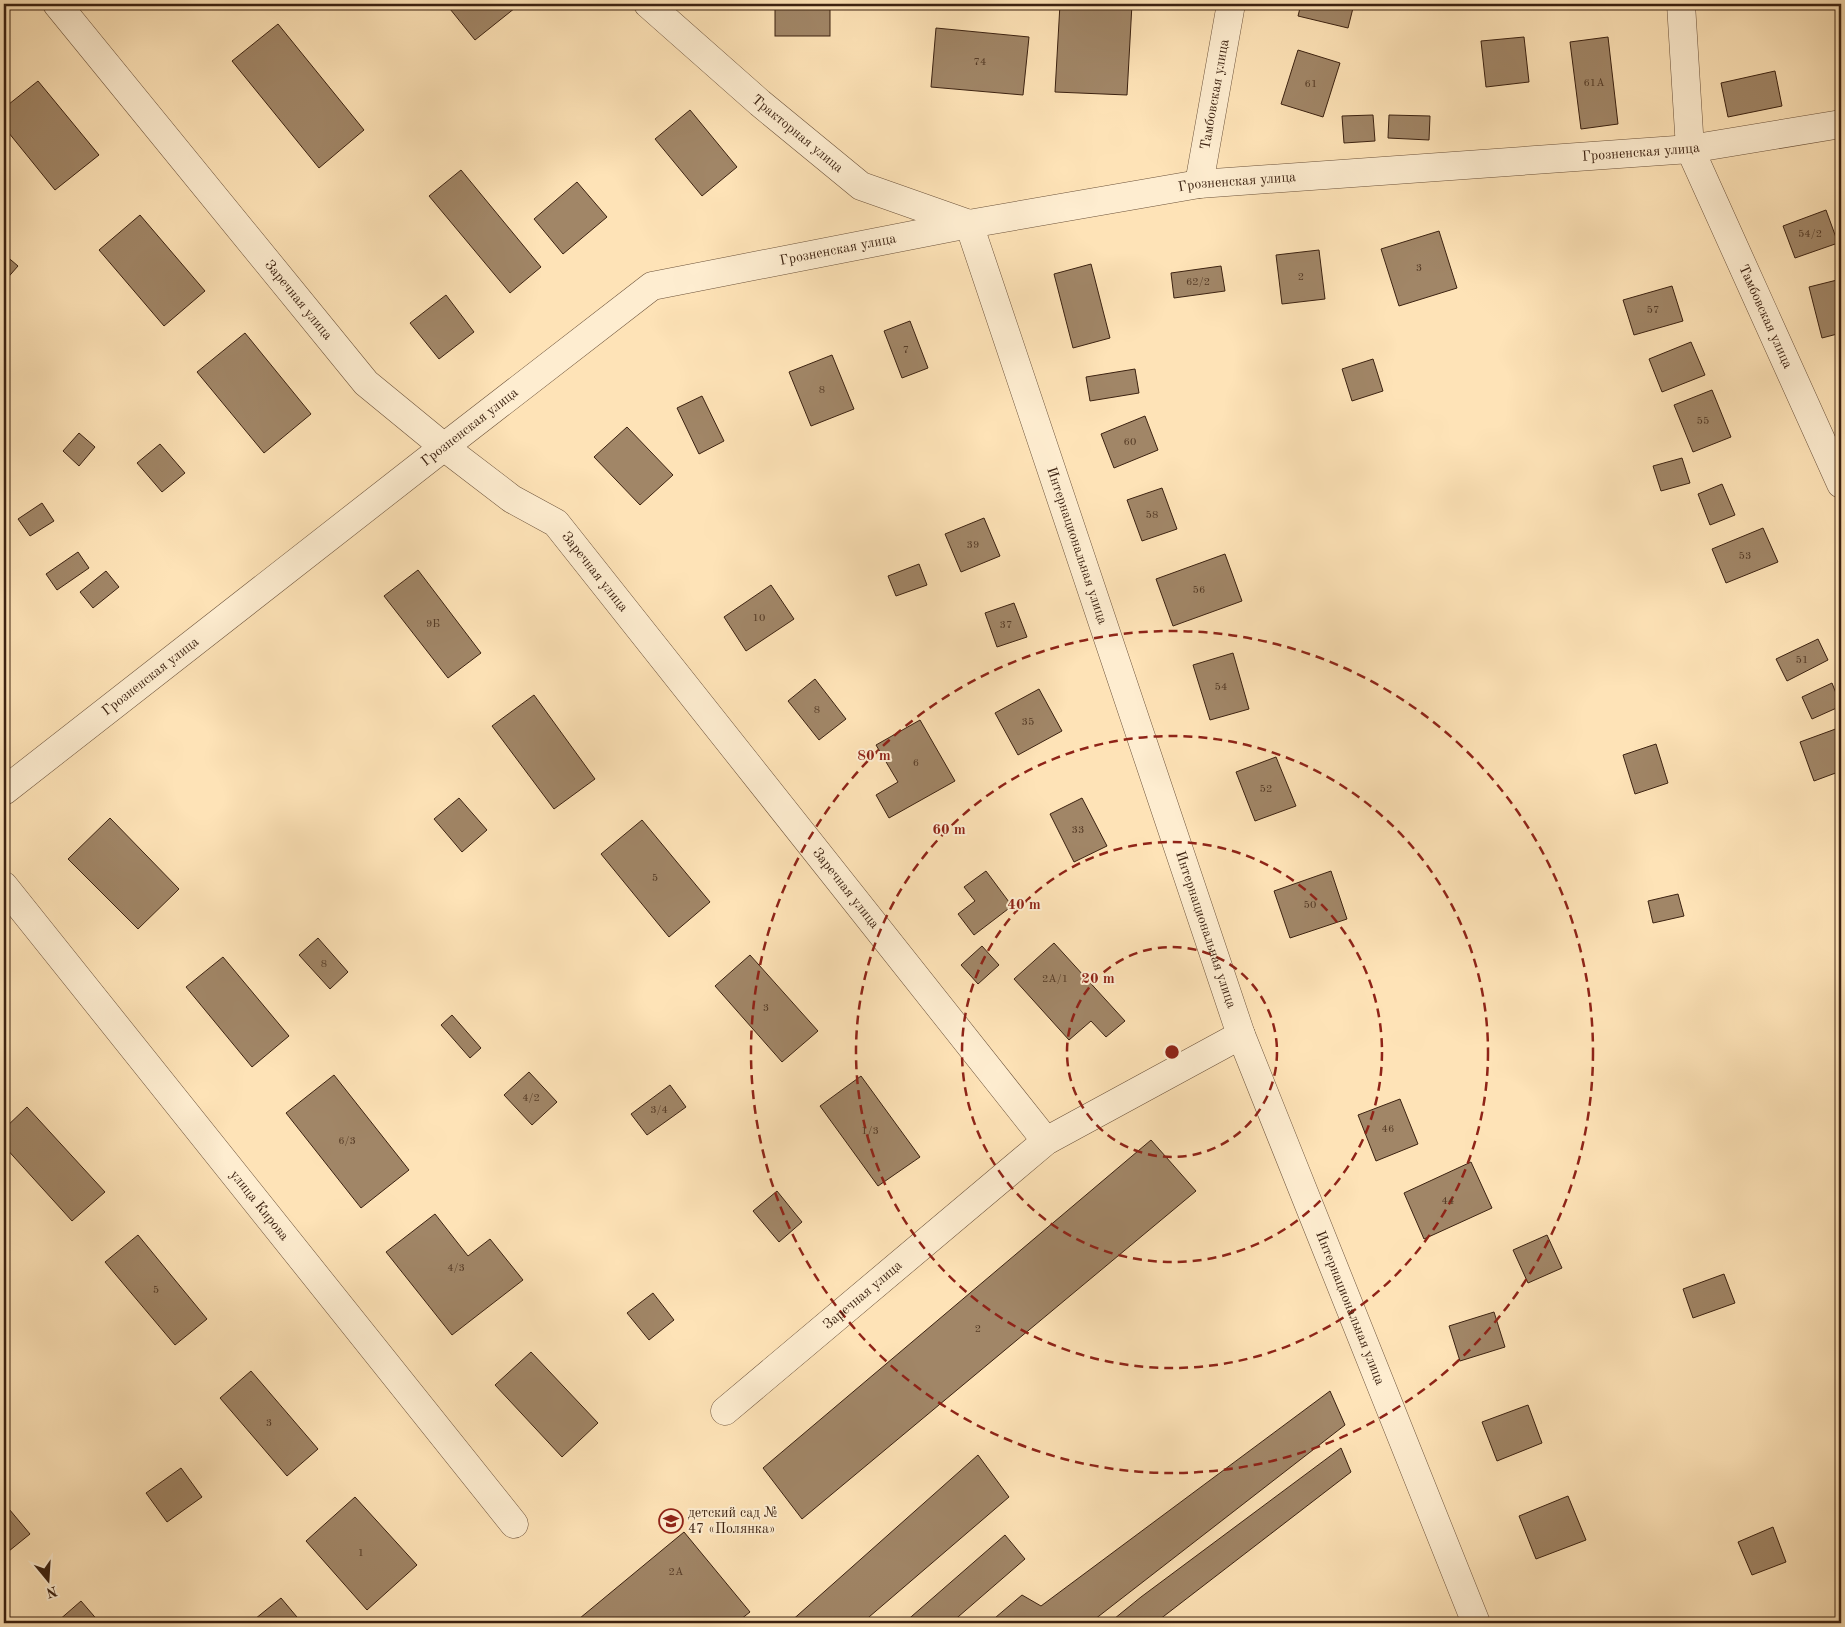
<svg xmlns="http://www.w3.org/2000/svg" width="1845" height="1627" font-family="'Old Standard TT',serif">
	<rect width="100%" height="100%" fill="#fee3b7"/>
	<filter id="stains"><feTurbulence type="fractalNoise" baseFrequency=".004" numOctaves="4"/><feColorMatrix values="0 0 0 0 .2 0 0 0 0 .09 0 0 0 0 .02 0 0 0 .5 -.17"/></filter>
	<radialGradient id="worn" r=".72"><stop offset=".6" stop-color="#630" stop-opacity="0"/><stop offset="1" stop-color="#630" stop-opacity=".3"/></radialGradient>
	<g fill="#a18667" stroke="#3c2211">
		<path d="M446 4H520L475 40Z"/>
		<rect x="775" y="4" width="55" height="32"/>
		<path d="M1060 4H1132L1127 95 1055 92Z"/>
		<path d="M1301 4H1354L1348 28 1298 16Z"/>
		<path d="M278 24 364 130 319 168 232 61Z"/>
		<path d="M936 28 1029 37 1023 95 931 87Z"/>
		<path d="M1524 37 1529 82 1486 87 1481 41Z"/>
		<path d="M1608 37 1618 124 1581 129 1570 42Z"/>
		<path d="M1298 50 1340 63 1323 117 1281 104Z"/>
		<path d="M1775 71 1782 106 1728 117 1721 83Z"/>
		<path d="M38 81 99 155 55 190 4 127V108Z"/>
		<path d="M690 110 737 167 702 196 655 139Z"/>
		<path d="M1373 115 1375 141 1344 143 1342 116Z"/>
		<path d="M1389 115 1430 116 1429 140 1388 138Z"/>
		<path d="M461 170 541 267 510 293 429 196Z"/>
		<path d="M577 182 607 217 563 254 534 219Z"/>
		<path d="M1826 210 1838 243 1795 258 1783 226Z"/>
		<path d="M140 215 205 291 164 326 99 250Z"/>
		<path d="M1439 231 1457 288 1399 306 1381 249Z"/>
		<path d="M1319 250 1325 299 1282 304 1276 255Z"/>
		<path d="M4 254 18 266 4 282Z"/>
		<path d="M1091 264 1110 338 1073 348 1054 274Z"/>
		<path d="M1221 266 1225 291 1174 298 1171 273Z"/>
		<path d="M1841 279V333L1822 338 1809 287Z"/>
		<path d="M1672 286 1683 321 1634 335 1623 300Z"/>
		<path d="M446 295 474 332 439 359 410 323Z"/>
		<path d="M910 321 928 368 902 378 884 331Z"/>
		<path d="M245 333 311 414 264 453 197 372Z"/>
		<path d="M1691 342 1705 375 1662 392 1649 359Z"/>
		<path d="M832 355 854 409 811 426 789 372Z"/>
		<path d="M1373 359 1383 391 1352 401 1342 369Z"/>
		<path d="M1135 369 1139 393 1090 401 1086 377Z"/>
		<path d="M1712 390 1731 437 1693 452 1674 405Z"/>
		<path d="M702 396 724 441 699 454 677 408Z"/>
		<path d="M1145 416 1158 450 1114 468 1101 434Z"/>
		<path d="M627 427 673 475 640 505 594 457Z"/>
		<path d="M79 433 95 447 79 466 63 451Z"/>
		<path d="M160 444 185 473 162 492 137 463Z"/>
		<path d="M1682 458 1690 483 1661 491 1653 466Z"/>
		<path d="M1722 484 1735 515 1710 525 1698 494Z"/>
		<path d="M1162 488 1177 529 1142 541 1127 500Z"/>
		<path d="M42 503 54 521 30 536 18 519Z"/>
		<path d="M984 518 1000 556 961 572 945 534Z"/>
		<path d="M1763 528 1778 562 1726 583 1712 549Z"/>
		<path d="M78 552 89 568 57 590 46 574Z"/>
		<path d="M1225 554 1242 601 1173 626 1156 579Z"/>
		<path d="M919 564 927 585 896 596 888 576Z"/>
		<path d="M418 570 481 653 448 678 384 596Z"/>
		<path d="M106 571 119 587 93 608 80 592Z"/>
		<path d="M771 585 794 619 746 651 724 617Z"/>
		<path d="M1014 603 1027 637 997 647 985 613Z"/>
		<path d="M1818 639 1828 660 1787 681 1776 659Z"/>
		<path d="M1233 653 1249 709 1210 720 1193 665Z"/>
		<path d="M815 679 846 719 819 740 788 701Z"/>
		<path d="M1832 683 1841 706 1812 719 1802 697Z"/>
		<path d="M1039 689 1062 731 1018 755 995 713Z"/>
		<path d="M534 695 595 779 554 809 492 726Z"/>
		<path d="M920 720 955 781 889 818 876 795 898 782 876 745Z"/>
		<path d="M1841 727V771L1814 781 1800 742Z"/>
		<path d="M1656 744 1668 783 1635 794 1623 755Z"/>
		<path d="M1276 757 1296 806 1255 821 1236 772Z"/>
		<path d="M459 798 487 830 462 852 434 819Z"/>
		<path d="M1082 798 1107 846 1074 862 1050 814Z"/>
		<path d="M110 818 179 889 138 929 68 859Z"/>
		<path d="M642 820 710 902 669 937 601 854Z"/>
		<path d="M986 871 1012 906 974 935 958 914 975 901 964 887Z"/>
		<path d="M1331 871 1347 919 1290 938 1274 891Z"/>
		<path d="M1678 894 1684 916 1653 923 1648 901Z"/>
		<path d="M318 938 348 972 330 989 299 955Z"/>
		<path d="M1054 943 1125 1021 1106 1037 1091 1021 1069 1040 1014 979Z"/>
		<path d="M982 946 999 965 978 984 961 965Z"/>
		<path d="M750 955 818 1031 782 1062 715 986Z"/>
		<path d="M223 957 289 1036 252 1067 186 987Z"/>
		<path d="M452 1015 481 1048 470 1058 441 1025Z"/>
		<path d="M529 1072 557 1102 532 1125 504 1095Z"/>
		<path d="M334 1075 409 1170 361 1208 286 1113Z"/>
		<path d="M861 1076 920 1157 878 1186 820 1106Z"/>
		<path d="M670 1085 686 1107 647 1135 631 1114Z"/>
		<path d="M1400 1099 1418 1144 1376 1161 1358 1115Z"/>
		<path d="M27 1107 105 1192 72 1221 4 1146V1129Z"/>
		<path d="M1151 1140 1196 1191 802 1519 763 1468Z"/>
		<path d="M1471 1162 1492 1208 1424 1239 1404 1193Z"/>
		<path d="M777 1191 802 1222 779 1242 753 1211Z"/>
		<path d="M435 1214 468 1256 490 1239 523 1280 452 1335 386 1252Z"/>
		<path d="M138 1235 207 1319 175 1345 105 1262Z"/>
		<path d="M1547 1235 1562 1268 1528 1283 1513 1250Z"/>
		<path d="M1724 1274 1735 1303 1693 1318 1683 1289Z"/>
		<path d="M653 1293 674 1320 649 1340 627 1313Z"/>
		<path d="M1494 1312 1505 1347 1460 1361 1449 1326Z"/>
		<path d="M531 1352 598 1423 562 1457 495 1385Z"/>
		<path d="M251 1371 318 1449 287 1476 220 1398Z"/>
		<path d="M1330 1391 1345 1425 1090 1623H989L1022 1595 1041 1606Z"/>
		<path d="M1528 1405 1542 1443 1497 1461 1482 1422Z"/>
		<path d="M1341 1448 1351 1472 1155 1623H1109L1141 1597Z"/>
		<path d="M978 1455 1009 1497 862 1623H789Z"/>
		<path d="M181 1468 202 1497 167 1522 146 1493Z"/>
		<path d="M1568 1496 1586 1540 1536 1559 1519 1516Z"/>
		<path d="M355 1497 417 1565 367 1610 306 1541Z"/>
		<path d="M4 1503 30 1534 9 1551 4 1545Z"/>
		<path d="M1773 1527 1786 1562 1752 1575 1738 1542Z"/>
		<path d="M684 1532 750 1612 736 1623H708L706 1621 703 1623H574Z"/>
		<path d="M1005 1535 1025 1559 951 1623H904Z"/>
		<path d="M281 1598 302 1623H250Z"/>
		<path d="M81 1601 100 1623H60L58 1621Z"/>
	</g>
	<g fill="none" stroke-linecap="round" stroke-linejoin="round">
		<g stroke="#6c523a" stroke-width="29">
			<g id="street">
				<path id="s1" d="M57 4 366 383 444 447 512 499 556 523 1046 1141"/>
				<path id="s2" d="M648 4 760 103 861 186 969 224 1241 1035 1476 1623"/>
				<path id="s3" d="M1681 4 1690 149 1841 484"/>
				<path id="s4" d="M1199 184 1231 4"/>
				<path id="s5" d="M4 791 444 447 652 286 969 224 1199 184 1690 149 1841 124"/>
				<path id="s6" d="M4 886 514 1524"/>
				<path id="s7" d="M725 1411 1046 1141 1241 1035"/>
			</g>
		</g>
		<use href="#street" stroke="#feedd0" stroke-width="28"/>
	</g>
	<g fill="none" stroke="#8f2418" stroke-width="2.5" stroke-dasharray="9 6">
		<circle cx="1172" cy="1052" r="105"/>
		<circle cx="1172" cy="1052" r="210"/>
		<circle cx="1172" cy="1052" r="316"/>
		<circle cx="1172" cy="1052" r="421"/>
	</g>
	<defs>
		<g id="school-ring" transform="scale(1.25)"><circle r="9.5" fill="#feedd0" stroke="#8f2418" stroke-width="1.5"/><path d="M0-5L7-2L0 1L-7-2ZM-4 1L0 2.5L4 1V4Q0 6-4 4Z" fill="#8f2418"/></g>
	</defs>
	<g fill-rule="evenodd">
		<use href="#school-ring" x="671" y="1521"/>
	</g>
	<g text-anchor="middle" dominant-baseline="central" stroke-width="4" stroke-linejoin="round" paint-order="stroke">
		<g font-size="11" fill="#553b26">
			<text x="980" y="62">74</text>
			<text x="1594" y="83">61А</text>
			<text x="1311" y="84">61</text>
			<text x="1810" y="234">54/2</text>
			<text x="1419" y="268">3</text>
			<text x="1301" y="277">2</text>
			<text x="1198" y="282">62/2</text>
			<text x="1653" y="310">57</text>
			<text x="906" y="350">7</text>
			<text x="822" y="390">8</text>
			<text x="1703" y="421">55</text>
			<text x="1130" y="442">60</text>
			<text x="1152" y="515">58</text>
			<text x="973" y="545">39</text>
			<text x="1745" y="556">53</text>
			<text x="1199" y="590">56</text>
			<text x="759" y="618">10</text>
			<text x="433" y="624">9Б</text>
			<text x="1006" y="625">37</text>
			<text x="1802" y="660">51</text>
			<text x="1221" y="687">54</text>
			<text x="817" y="710">8</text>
			<text x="1028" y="722">35</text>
			<text x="916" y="763">6</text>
			<text x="1266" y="789">52</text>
			<text x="1078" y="830">33</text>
			<text x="655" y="878">5</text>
			<text x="1310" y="905">50</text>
			<text x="324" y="964">8</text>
			<text x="1055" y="979">2А/1</text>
			<text x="766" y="1008">3</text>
			<text x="531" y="1098">4/2</text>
			<text x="659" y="1110">3/4</text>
			<text x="1388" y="1129">46</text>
			<text x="870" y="1131">1/3</text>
			<text x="347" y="1141">6/3</text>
			<text x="1448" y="1201">44</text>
			<text x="456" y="1268">4/3</text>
			<text x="156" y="1290">5</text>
			<text x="978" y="1329">2</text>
			<text x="269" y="1423">3</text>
			<text x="361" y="1553">1</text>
			<text x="676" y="1572">2А</text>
		</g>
		<g font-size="14" fill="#3c2211" stroke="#feedd0">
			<text stroke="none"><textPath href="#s4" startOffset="91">Тамбовская улица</textPath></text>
			<text stroke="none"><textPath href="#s2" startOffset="198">Тракторная улица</textPath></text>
			<text stroke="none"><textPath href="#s5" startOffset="1821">Грозненская улица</textPath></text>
			<text stroke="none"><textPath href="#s5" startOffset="1416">Грозненская улица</textPath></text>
			<text stroke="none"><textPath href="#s5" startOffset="1011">Грозненская улица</textPath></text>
			<text stroke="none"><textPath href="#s1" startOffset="382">Заречная улица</textPath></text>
			<text stroke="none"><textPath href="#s3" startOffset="329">Тамбовская улица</textPath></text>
			<text stroke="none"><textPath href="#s5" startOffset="591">Грозненская улица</textPath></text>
			<text stroke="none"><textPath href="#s2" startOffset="734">Интернациональная улица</textPath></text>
			<text stroke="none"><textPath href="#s1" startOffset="788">Заречная улица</textPath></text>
			<text stroke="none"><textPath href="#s5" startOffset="186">Грозненская улица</textPath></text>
			<text stroke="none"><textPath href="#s1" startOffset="1192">Заречная улица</textPath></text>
			<text stroke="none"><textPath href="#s2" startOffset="1139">Интернациональная улица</textPath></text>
			<text stroke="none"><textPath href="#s6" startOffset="409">улица Кирова</textPath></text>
			<text stroke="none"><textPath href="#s7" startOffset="180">Заречная улица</textPath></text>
			<text stroke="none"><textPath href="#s2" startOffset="1544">Интернациональная улица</textPath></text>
		</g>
		<g font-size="14" fill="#3c2211" stroke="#feedd0" text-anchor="start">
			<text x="688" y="1513">детский сад №<tspan x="688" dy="16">47 «Полянка»</tspan></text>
		</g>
	</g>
	<circle cx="1172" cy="1052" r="8" fill="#8f2418" stroke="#feedd0" stroke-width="2.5"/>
	<g font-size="15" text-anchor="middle" font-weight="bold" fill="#8f2418" stroke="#feedd0" stroke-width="4" stroke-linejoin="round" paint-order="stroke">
		<text x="874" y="760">80 m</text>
		<text x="949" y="834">60 m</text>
		<text x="1024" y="909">40 m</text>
		<text x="1098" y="983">20 m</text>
	</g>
	<rect width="1845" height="1627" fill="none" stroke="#fee3b7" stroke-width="20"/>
	<rect x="5" y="5" width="1835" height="1617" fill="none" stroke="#3c2211" stroke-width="2.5"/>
	<rect x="10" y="10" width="1825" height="1607" fill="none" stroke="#3c2211"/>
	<g transform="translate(48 1580) rotate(162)" stroke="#feedd0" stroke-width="4" paint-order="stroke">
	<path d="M0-4L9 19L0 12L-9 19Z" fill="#3c2211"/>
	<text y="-8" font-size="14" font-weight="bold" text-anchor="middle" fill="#3c2211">N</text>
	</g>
	<rect width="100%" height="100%" filter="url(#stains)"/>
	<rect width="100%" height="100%" fill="url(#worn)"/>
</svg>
